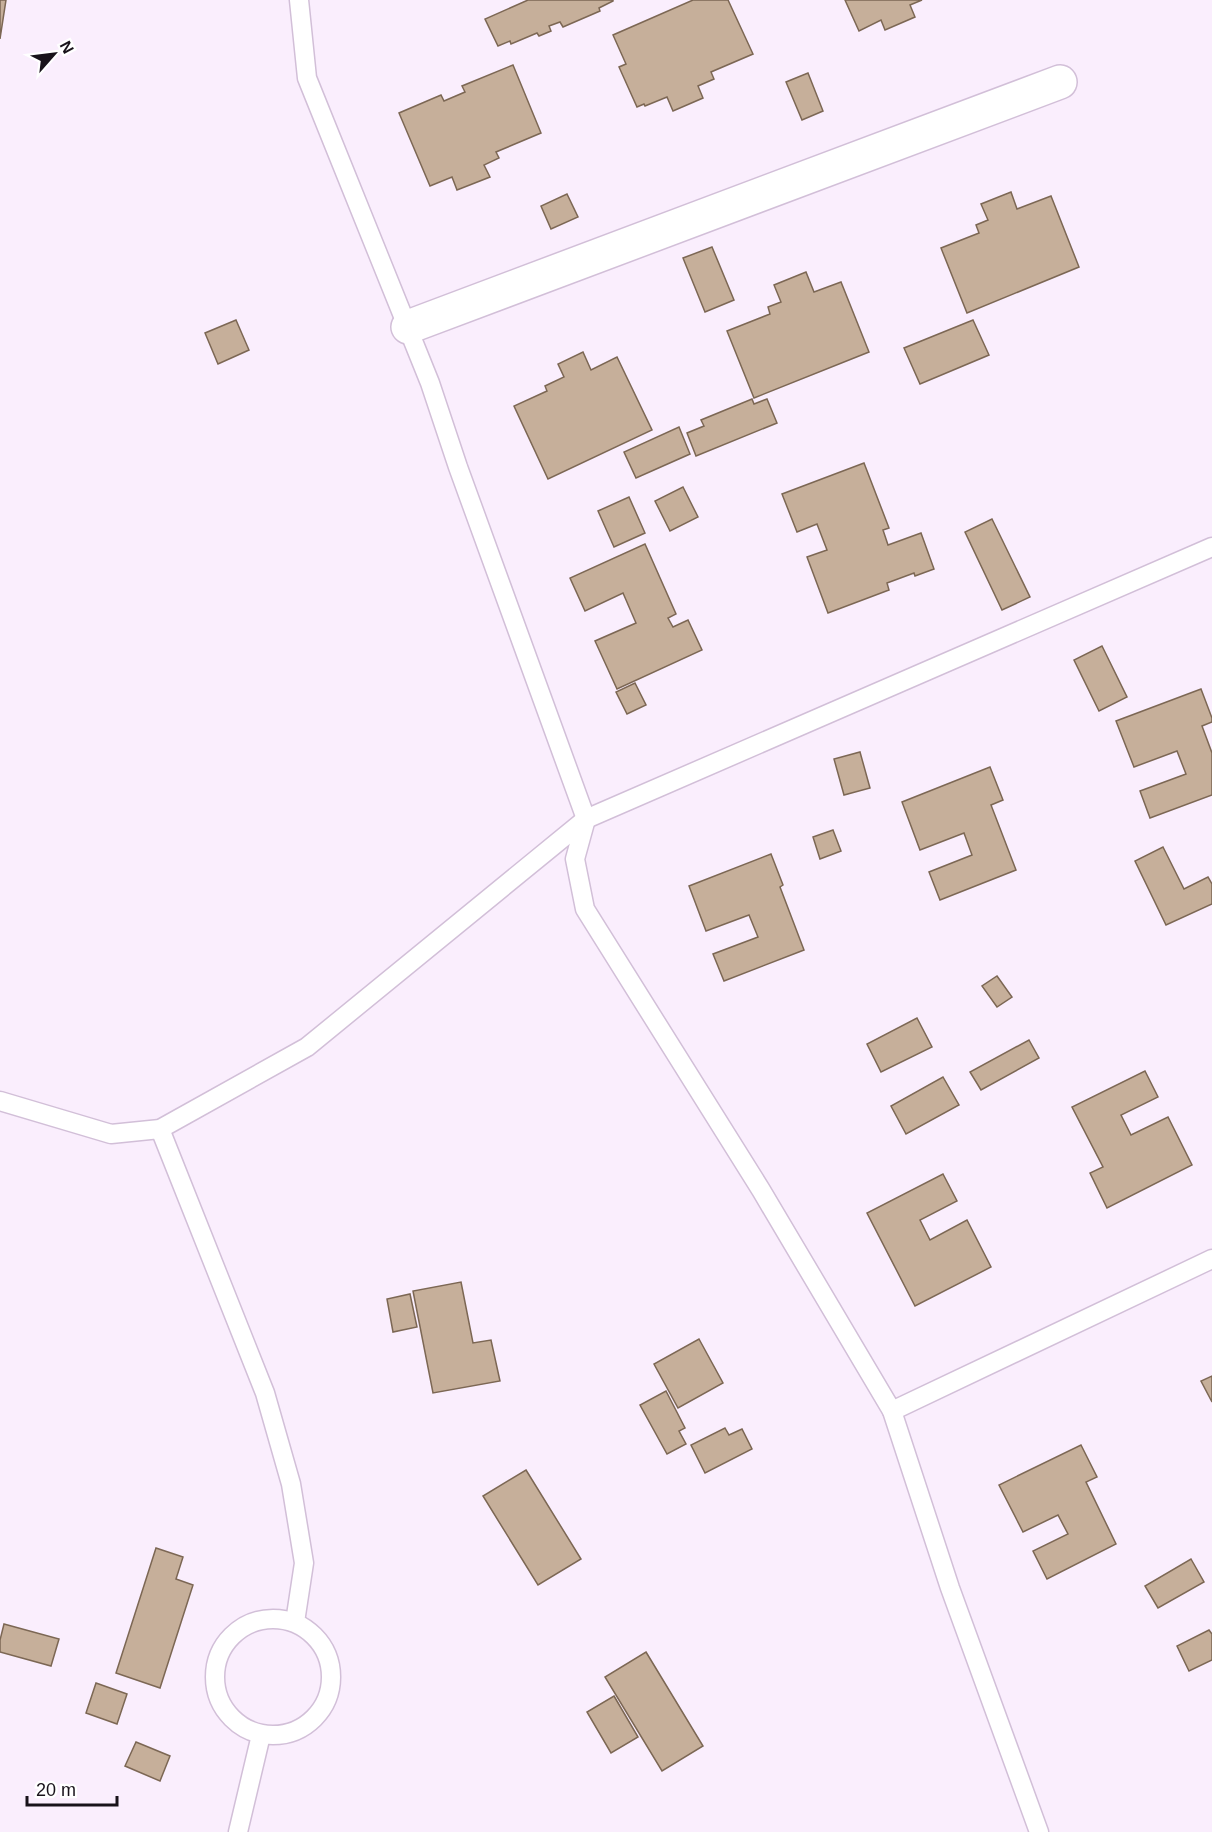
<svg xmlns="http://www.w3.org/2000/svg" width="1212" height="1832" font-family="Arial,sans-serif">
	<rect width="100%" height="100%" fill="#faeefd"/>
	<g fill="#c6af9a" stroke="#7c6754" stroke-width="1.5">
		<path d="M0 0H6L0 39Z"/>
		<path d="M528 0H613V1L599 8 600 11 563 27 560 22 549 26 551 31 539 36 537 33 511 44 510 41 498 46 485 19Z"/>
		<path d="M693 0H728L753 54 711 72 714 79 698 86 703 98 673 111 667 97 645 106 644 104 637 107 619 67 626 64 613 35Z"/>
		<path d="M845 0H922L910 5 915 17 885 30 881 20 859 31Z"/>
		<path d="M513 65 541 133 496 152 499 158 484 165 490 177 457 190 452 177 430 186 399 113 441 95 444 101 465 92 462 86Z"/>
		<path d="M808 73 823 111 802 120 786 82Z"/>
		<path d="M1011 192 1017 209 1051 196 1079 267 967 313 941 248 979 233 976 225 988 220 981 204Z"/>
		<path d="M567 194 578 217 551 229 541 206Z"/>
		<path d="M712 247 734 300 705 312 683 258Z"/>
		<path d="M806 272 814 292 841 282 869 352 754 398 727 331 770 314 768 307 781 302 774 285Z"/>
		<path d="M236 320 249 350 218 364 205 333Z"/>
		<path d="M973 320 989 355 920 384 904 348Z"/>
		<path d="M583 352 591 370 617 357 652 430 548 479 514 406 547 391 545 386 564 377 558 364Z"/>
		<path d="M752 399 754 404 767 399 777 423 696 456 687 433 704 426 701 420Z"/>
		<path d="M679 427 690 454 636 478 624 452Z"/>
		<path d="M864 463 889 528 883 530 888 545 921 533 934 569 915 576 914 573 887 583 889 590 828 613 807 557 827 550 817 524 797 532 782 494Z"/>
		<path d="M683 487 698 517 670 531 655 501Z"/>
		<path d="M629 497 645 533 614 547 598 511Z"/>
		<path d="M992 519 1030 597 1002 610 965 532Z"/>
		<path d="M645 544 676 614 668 618 673 627 688 620 702 650 617 689 595 641 636 623 623 593 585 611 570 578Z"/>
		<path d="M1102 646 1127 697 1099 711 1074 660Z"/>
		<path d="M635 683 646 705 627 714 616 692Z"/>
		<path d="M1201 689 1212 718V722L1202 726 1212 753V795L1150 818 1140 791 1186 774 1177 751 1134 767 1116 721Z"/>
		<path d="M860 752 870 788 844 795 834 759Z"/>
		<path d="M990 767 1003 800 991 805 1016 870 940 900 929 872 972 855 964 833 920 850 902 802Z"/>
		<path d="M833 830 841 851 820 859 813 837Z"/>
		<path d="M1163 847 1184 889 1208 877 1212 884V904L1166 925 1135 861Z"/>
		<path d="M771 854 783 885 780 887 804 950 724 981 713 954 758 937 749 915 706 931 689 886Z"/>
		<path d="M997 976 1012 997 997 1007 982 986Z"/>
		<path d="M917 1018 932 1047 881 1072 867 1044Z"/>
		<path d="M1029 1040 1039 1058 981 1090 970 1072Z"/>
		<path d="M1145 1071 1158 1097 1121 1115 1131 1135 1168 1117 1192 1165 1107 1208 1090 1173 1103 1167 1072 1107Z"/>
		<path d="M943 1077 959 1105 906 1134 891 1106Z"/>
		<path d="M943 1174 957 1201 920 1220 930 1240 967 1220 991 1267 915 1306 867 1213Z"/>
		<path d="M461 1282 473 1343 491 1340 500 1381 433 1393 413 1291Z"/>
		<path d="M410 1294 417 1327 393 1332 387 1299Z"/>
		<path d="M699 1339 723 1383 678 1408 654 1364Z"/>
		<path d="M1212 1376V1402L1201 1381Z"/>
		<path d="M666 1391 685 1428 679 1431 686 1444 667 1454 640 1405Z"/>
		<path d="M725 1428 729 1435 742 1429 752 1449 705 1473 691 1445Z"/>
		<path d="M1081 1445 1097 1477 1086 1482 1116 1544 1047 1579 1033 1551 1068 1534 1058 1515 1023 1532 999 1485Z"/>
		<path d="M526 1470 581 1559 538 1585 483 1496Z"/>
		<path d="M156 1548 183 1557 176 1579 193 1585 160 1688 116 1673Z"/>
		<path d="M1191 1559 1204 1582 1158 1608 1145 1586Z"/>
		<path d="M4 1624 59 1639 51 1666 0 1652V1640Z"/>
		<path d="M1209 1630 1212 1634V1660L1189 1671 1177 1646Z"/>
		<path d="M646 1652 703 1746 662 1771 605 1677Z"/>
		<path d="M96 1683 127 1694 117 1724 86 1713Z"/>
		<path d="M614 1696 638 1737 611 1753 587 1712Z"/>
		<path d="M136 1742 170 1756 160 1781 125 1766Z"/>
	</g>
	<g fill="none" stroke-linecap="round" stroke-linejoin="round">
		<g stroke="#d2bfd8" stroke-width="21">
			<g id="lane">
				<path d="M299 0 307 78 430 383 458 467 586 819 575 859 585 909 761 1190 892 1411 950 1588 1039 1832"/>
				<path d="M0 1101 111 1134 160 1129 307 1047 586 819 1212 547"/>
				<path d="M160 1129 265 1393 291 1484 304 1563 295 1622"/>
				<path d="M892 1411 1212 1259"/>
				<circle cx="273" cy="1677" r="58"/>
				<path d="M238 1832 261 1735"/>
			</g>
		</g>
		<g stroke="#d2bfd8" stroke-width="36">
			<path id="street" d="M408 327 1060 82"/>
		</g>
		<use href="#lane" stroke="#fff" stroke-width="18"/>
		<use href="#street" stroke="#fff" stroke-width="33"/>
	</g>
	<g transform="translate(54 54) rotate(62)" stroke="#ffffff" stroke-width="4.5" paint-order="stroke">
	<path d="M0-4.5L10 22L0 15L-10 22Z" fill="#18121a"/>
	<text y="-9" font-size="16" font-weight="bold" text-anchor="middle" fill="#18121a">N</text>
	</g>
	<path d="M27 1796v9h90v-9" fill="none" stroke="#18121a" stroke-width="3"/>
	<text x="36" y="1796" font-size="18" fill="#18121a" stroke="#ffffff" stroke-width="4.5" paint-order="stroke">20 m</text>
</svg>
